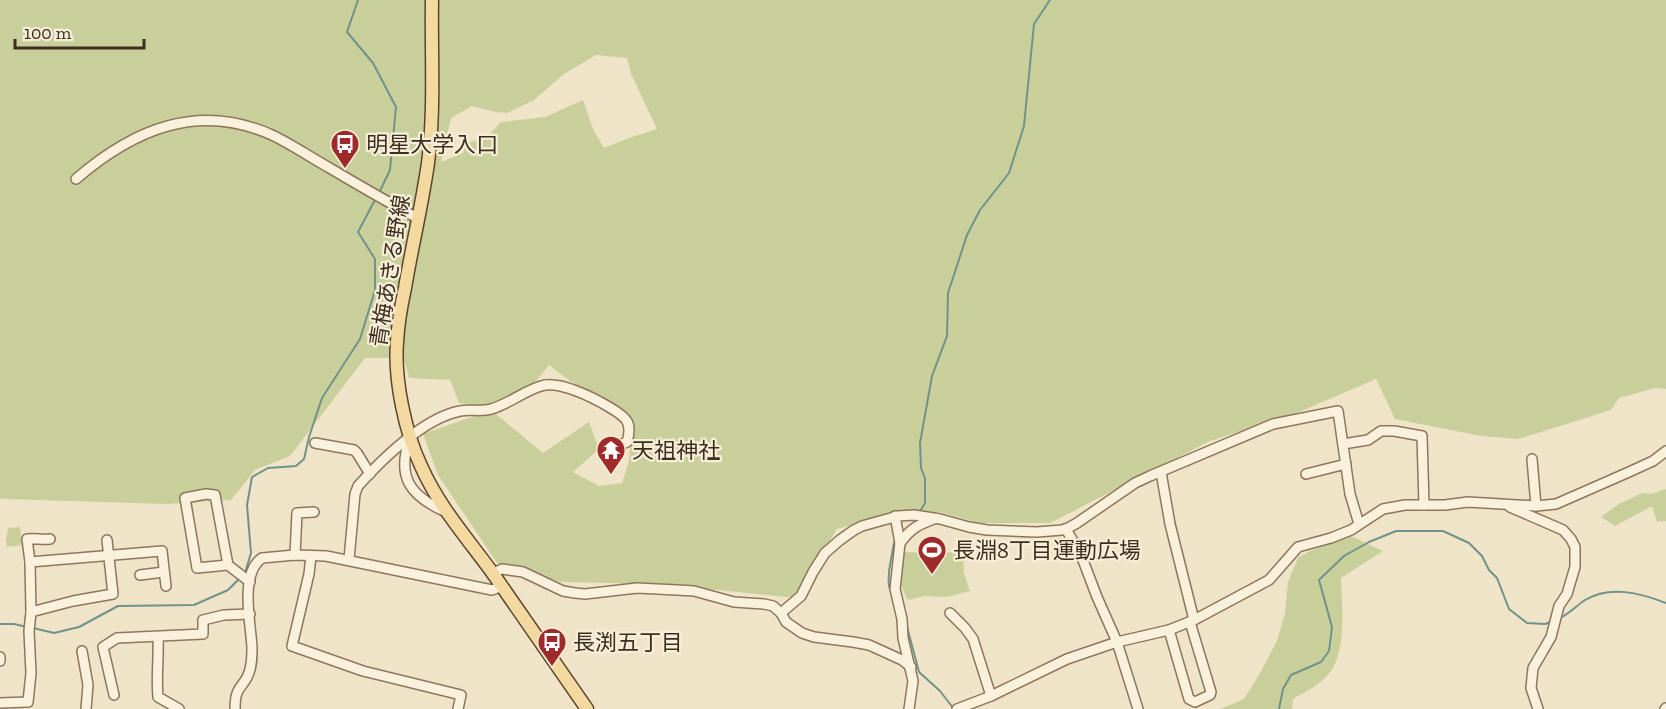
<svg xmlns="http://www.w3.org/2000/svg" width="1666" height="709" font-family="'Zilla Slab','Noto Sans JP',serif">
	<rect width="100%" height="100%" fill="#f0e4c8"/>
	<g fill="#c9cf9b" fill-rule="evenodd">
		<path d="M0 0H1666V389L1655 388 1619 398 1611 410 1518 439 1481 436 1395 419 1376 379 1292 415 1210 441 1050 523H979L940 512H896L837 529 795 598 660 584 560 582 520 568 497 563 438 475 423 434 491 410 543 453 589 422 599 449 573 472 599 486 622 483 629 461 632 421 614 406 570 381 549 365 537 380 500 409 459 403 450 380 409 378 404 358H365L290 456 255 470 231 500 166 504 3 499 0 498ZM596 55 627 58 631 74 657 129 629 138 604 148 593 129 583 100 545 117 501 122 486 138 466 143 463 153 441 162 451 118 472 106 495 112 507 113 534 100 564 74Z"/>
		<path d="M1666 489V521L1657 522 1652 506 1615 526 1601 517 1619 504 1642 493 1651 494Z"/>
		<path d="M20 527 22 545 7 547 6 540 8 528Z"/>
		<path d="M1351 536 1383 551 1341 578C1342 606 1348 657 1325 678 1316 687 1303 693 1293 699L1292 709H1220L1244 699 1259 675 1277 641 1285 613 1288 582 1298 558 1310 551Z"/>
		<path d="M963 551 964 573 970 591 947 597 925 596 908 600C897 580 899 573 903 552L941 553Z"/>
	</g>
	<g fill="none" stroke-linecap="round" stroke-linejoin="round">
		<g stroke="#6f938a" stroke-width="2">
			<path d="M358 0 347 32 373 63 396 107 390 170 379 193"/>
			<path d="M919 513 925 503V478L921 468 920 443 932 376 947 336 948 293 967 235 980 210 1009 173 1024 126 1034 24 1050 0"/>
			<path d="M245 573 251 553 247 505 252 477 268 468 296 466 304 459 309 437 322 398 360 339 375 290V259L358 232 376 198"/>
			<path d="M891 592C885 581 892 556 894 543L897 540"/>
			<path d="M1558 619C1569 614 1576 606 1585 600 1610 585 1640 593 1666 603"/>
			<path d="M906 623 919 672 940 691 954 709"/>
			<path d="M0 624H14L27 627"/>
			<path d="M33 628 54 633 79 627 118 606 194 605 228 590 241 577"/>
			<path d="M1279 709 1283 689 1291 675 1321 662 1329 651 1332 627 1319 580 1344 556 1369 542 1396 531H1443L1469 543 1482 556 1489 570 1497 578 1509 609 1527 623 1545 624 1553 621"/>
		</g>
		<g stroke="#8d765c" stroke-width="12">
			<g id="minor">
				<path d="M76 179C134 129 198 102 272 135 291 144 310 157 328 167 358 185 388 202 419 219"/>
				<path d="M410 438C396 477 410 496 446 512"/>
				<path d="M315 443 354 450 357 453 370 474"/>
				<path d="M1343 444 1368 440 1381 431H1394L1422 436 1424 505"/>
				<path d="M1532 459 1536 506"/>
				<path d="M1161 472 1170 524 1194 620"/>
				<path d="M1306 474 1346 464"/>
				<path d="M1510 507 1563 530 1571 539 1575 547V567L1567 594 1559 606 1551 637 1533 668 1531 688 1538 709"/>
				<path d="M895 516 900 543 895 589 902 619 903 638 913 681 909 709"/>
				<path d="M1066 529 1081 555 1097 597 1117 642 1138 709"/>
				<path d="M900 543C911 528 918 525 934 519"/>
				<path d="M295 555 297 513 314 512"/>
				<path d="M311 556 309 574 292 646 363 671 461 695 458 709"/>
				<path d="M349 559 355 494 358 486C382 459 424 418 460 411 470 409 482 412 491 409 509 404 524 391 541 386 559 380 594 398 609 407 626 417 633 422 627 442L613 448"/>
				<path d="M30 562 162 551 166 586"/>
				<path d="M228 565 197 568 185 498 206 494 215 495 228 565 250 582"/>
				<path d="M493 573 502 569 523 572 563 591 575 593 585 594 637 588 677 590 694 591 734 602 764 604 773 606 781 613 786 622 802 633 814 637 853 642 869 645 902 660 911 667"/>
				<path d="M140 575 164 572"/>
				<path d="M31 612 73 601 113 594 107 540"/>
				<path d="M781 613 801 596 813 572 825 553 840 540 854 530 862 526 898 516 914 515 940 519 969 527 987 530 1037 532 1062 530 1068 528 1077 523 1135 483 1150 476 1273 424 1338 411 1350 494 1359 524"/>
				<path d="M950 613 965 628 973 639 991 696"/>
				<path d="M1169 630 1189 699 1195 702 1210 695 1211 692 1190 622"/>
				<path d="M158 637C159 658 156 676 158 697L179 709"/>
				<path d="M82 651 88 685 86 709"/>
				<path d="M0 661V657"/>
				<path d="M114 695 103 647 117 638 203 634V620L224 615 250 614"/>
				<path d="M0 703 28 702 31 673 29 631 31 612 30 562 27 539C35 538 42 540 50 539"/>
				<path d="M235 709C235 703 235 696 238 691 241 685 246 681 248 675 252 667 252 657 252 648 251 624 239 574 262 558L295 555 326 556 492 590 502 586"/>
				<path d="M957 709 991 696 1067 659 1117 642 1169 630 1194 620 1269 580 1298 547 1331 538 1351 530 1383 509 1405 505H1445L1468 502 1536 506 1556 504 1629 472 1653 461 1666 451"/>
				<path d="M1665 709 1666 708"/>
			</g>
		</g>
		<g stroke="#5b4430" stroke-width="15">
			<path id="major" d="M432 0C431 53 435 110 428 163 422 205 412 246 405 288 401 306 398 324 397 342 394 379 405 432 421 466 439 507 468 539 494 575 525 619 556 664 587 709"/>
		</g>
		<use href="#minor" stroke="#faf1dc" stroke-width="9"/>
		<use href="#major" stroke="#f3d9a0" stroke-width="12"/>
	</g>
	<defs>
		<g id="bus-pin" transform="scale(1.5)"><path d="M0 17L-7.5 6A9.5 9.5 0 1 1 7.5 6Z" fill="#9e2a2b" stroke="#f7eed8"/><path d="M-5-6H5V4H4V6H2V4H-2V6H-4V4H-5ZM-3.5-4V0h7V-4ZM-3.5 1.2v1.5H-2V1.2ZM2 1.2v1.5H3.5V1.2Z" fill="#fff"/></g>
		<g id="temple-pin" transform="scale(1.5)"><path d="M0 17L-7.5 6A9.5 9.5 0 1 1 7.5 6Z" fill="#9e2a2b" stroke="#f7eed8"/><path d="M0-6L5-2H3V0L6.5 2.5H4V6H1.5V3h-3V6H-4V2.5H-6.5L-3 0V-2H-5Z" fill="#fff"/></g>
		<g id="stadium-pin" transform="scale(1.5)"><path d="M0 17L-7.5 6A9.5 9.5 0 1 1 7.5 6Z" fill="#9e2a2b" stroke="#f7eed8"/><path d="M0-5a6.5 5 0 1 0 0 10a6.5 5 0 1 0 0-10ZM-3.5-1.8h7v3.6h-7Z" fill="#fff"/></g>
	</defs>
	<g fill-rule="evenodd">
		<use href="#bus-pin" x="345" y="144"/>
		<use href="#temple-pin" x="611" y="450"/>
		<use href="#stadium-pin" x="932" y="550"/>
		<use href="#bus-pin" x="552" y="642"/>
	</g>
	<g text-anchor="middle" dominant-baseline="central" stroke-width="4.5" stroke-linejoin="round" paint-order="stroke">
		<g font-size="22" fill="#3d2e20" stroke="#f7eed8" text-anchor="start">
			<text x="366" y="144">明星大学入口</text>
			<text x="632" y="450">天祖神社</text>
			<text x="953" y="550">長淵8丁目運動広場</text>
			<text x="573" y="642">長渕五丁目</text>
		</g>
		<g font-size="22" fill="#3d2e20" stroke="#f7eed8">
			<text transform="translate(390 271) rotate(-81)">青梅あきる野線</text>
		</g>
	</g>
	<path d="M15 39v9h129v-9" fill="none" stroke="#3d2e20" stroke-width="3"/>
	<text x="24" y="39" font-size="18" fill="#3d2e20" stroke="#f7eed8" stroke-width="4.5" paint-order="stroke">100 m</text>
</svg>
